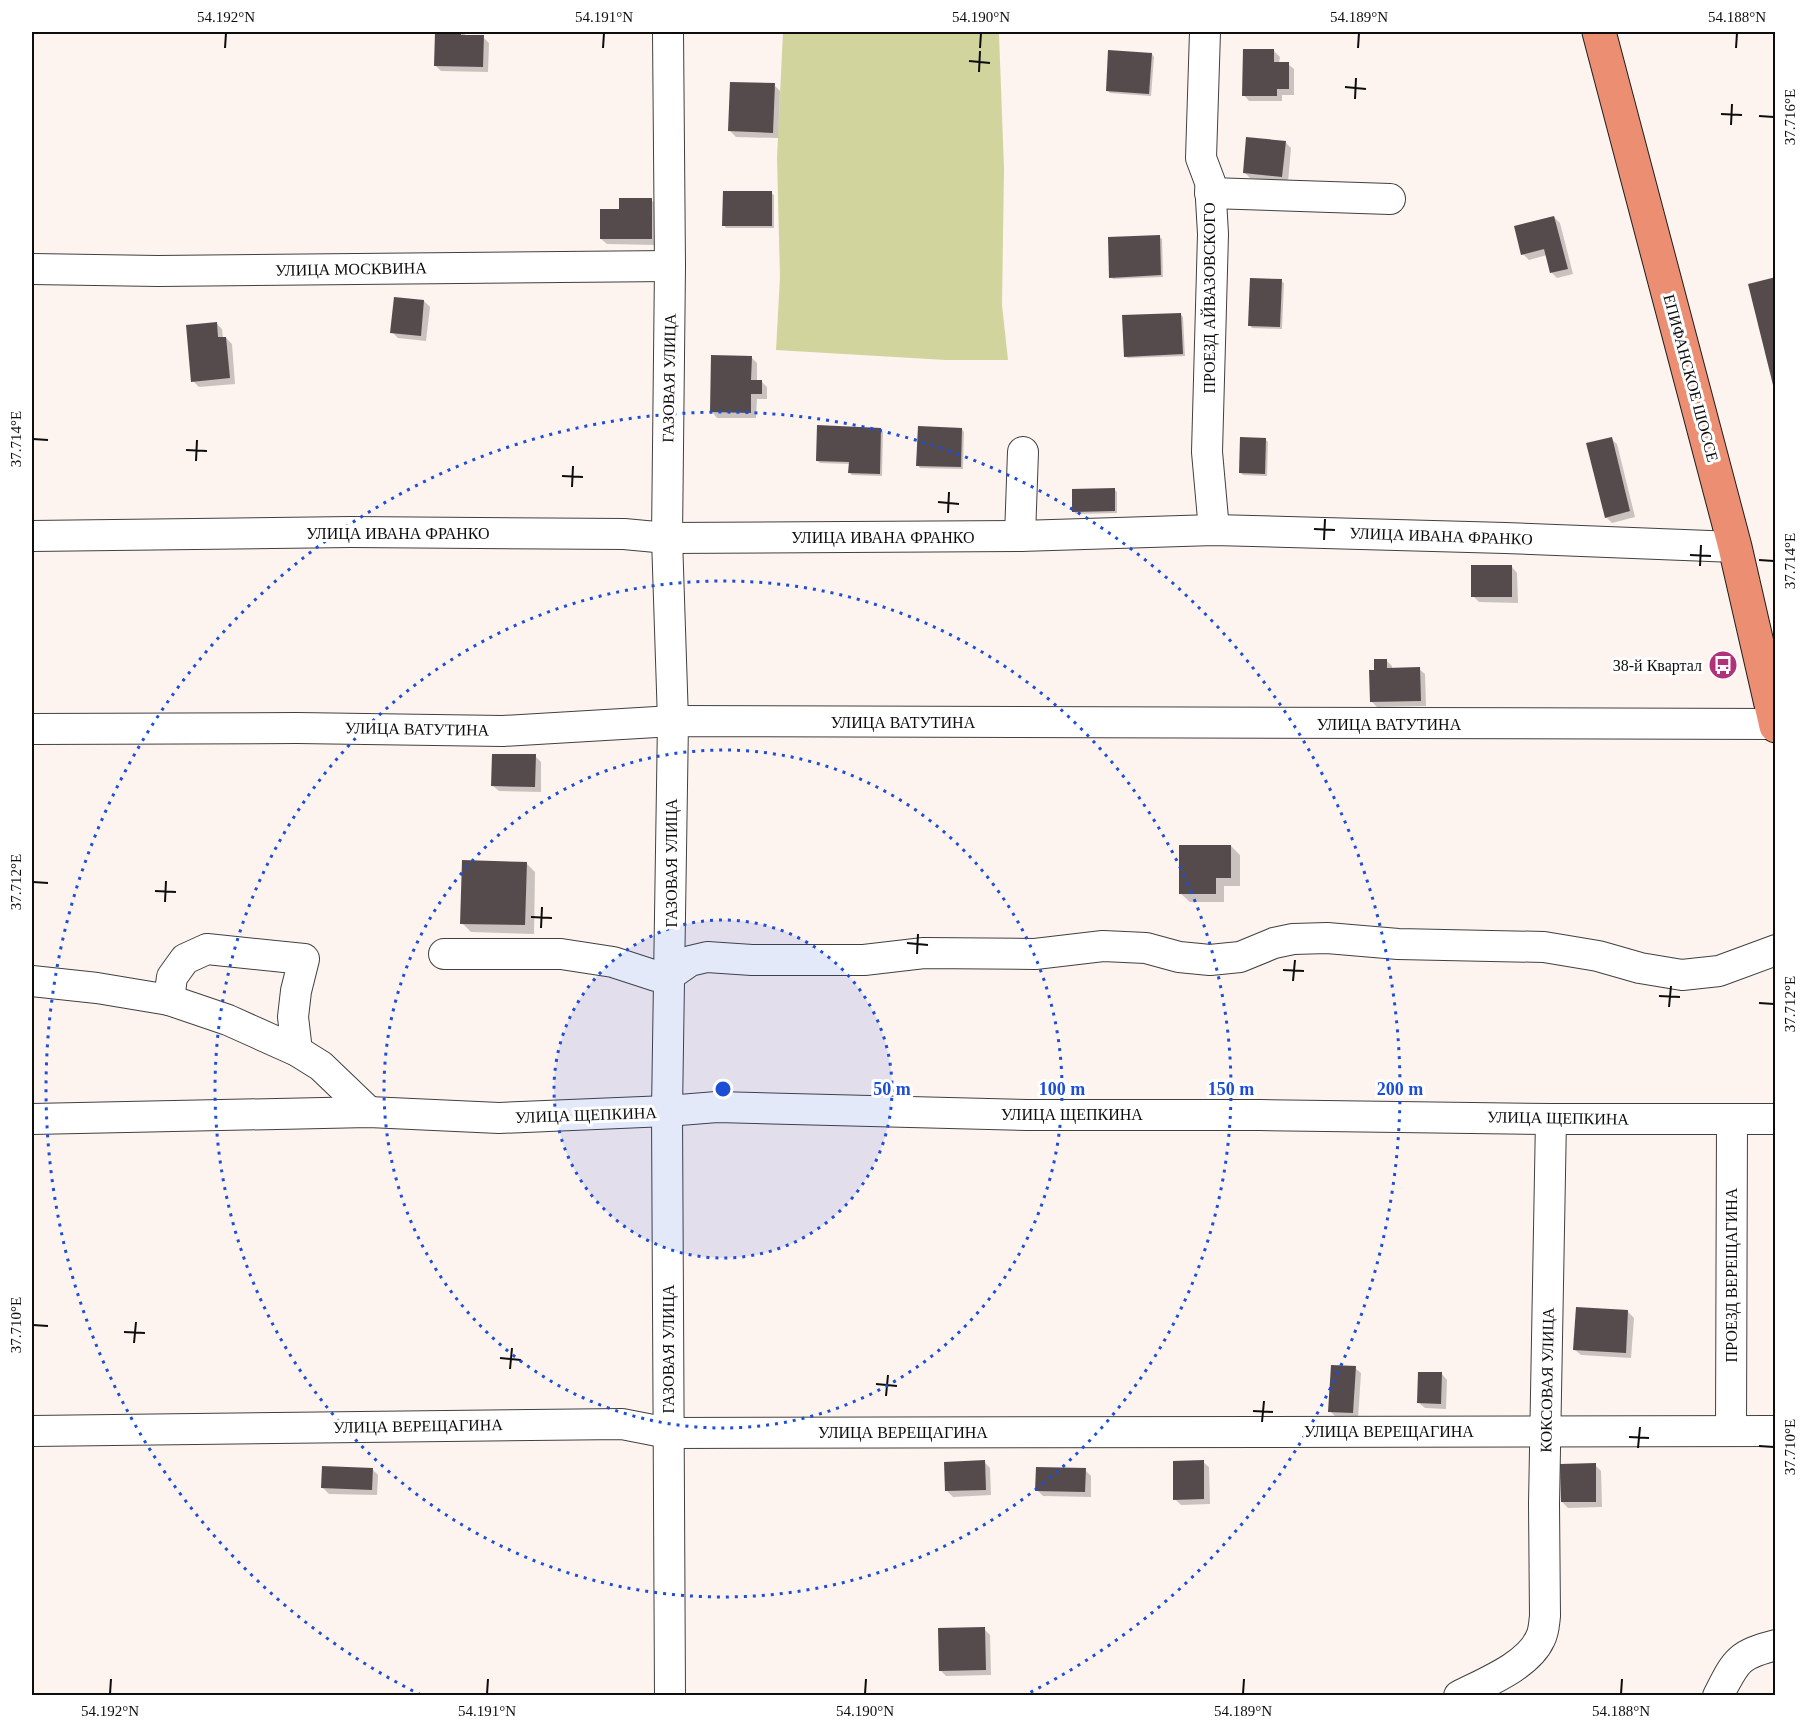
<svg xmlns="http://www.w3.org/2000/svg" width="1807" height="1727" font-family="'Times New Roman',serif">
	<rect width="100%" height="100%" fill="#fdf3ef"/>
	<path fill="#d2d49d" d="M783 32H958L999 34 1004 169 1002 305 1008 360H946L776 350 780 277 777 158Z"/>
	<g fill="#0003">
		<path d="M436 32H462L467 36 483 37 489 43 488 72 441 71 435 65Z"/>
		<path d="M1274 51 1280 57 1279 63 1288 64 1294 69V95H1282V101H1249L1244 95Z"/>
		<path d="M1152 54 1154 57 1151 96 1110 93 1107 90Z"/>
		<path d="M774 85 780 91 778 138 736 137 730 131Z"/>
		<path d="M1285 142 1291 148 1288 182 1250 178 1244 172Z"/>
		<path d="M771 193 774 195V228H726L724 225Z"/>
		<path d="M651 200 657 205V245L607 244 601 239 621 210Z"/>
		<path d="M1554 217 1560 223 1573 274 1557 278 1551 272 1547 255 1529 260 1523 254Z"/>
		<path d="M1159 237 1162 239 1163 277 1113 279 1111 277Z"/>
		<path d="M1281 281 1284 283 1282 329 1252 328 1250 325Z"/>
		<path d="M424 301 430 307 426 341 398 338 392 332Z"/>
		<path d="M1180 314 1183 317 1185 356 1128 358 1125 356Z"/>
		<path d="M216 323 222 329 223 338H226L232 344 235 384 199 387 193 381Z"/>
		<path d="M751 357 757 363V381H761L767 387V399H757L756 418H717L712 412Z"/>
		<path d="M881 429 883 432 882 476 852 475 849 472 850 464 820 463 817 460Z"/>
		<path d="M962 429 964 432 963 469 920 468 918 465Z"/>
		<path d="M1265 439 1268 442 1267 476 1243 475 1241 473Z"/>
		<path d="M1611 439 1617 444 1635 517 1612 523 1606 517Z"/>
		<path d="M1115 490 1117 492V513L1076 514 1073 511Z"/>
		<path d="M1512 567 1517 573 1518 603 1479 602 1473 596Z"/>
		<path d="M1386 660 1392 666V669H1419L1425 674 1426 706 1377 707 1371 701Z"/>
		<path d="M535 756 541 762V792L499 791 493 786Z"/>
		<path d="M1231 846 1240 855V886H1224V902H1190L1180 893Z"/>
		<path d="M526 863 535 872 534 934 471 932 462 923Z"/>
		<path d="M1628 1312 1634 1318 1631 1358 1581 1355 1575 1350Z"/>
		<path d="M1355 1368 1361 1373 1358 1419 1336 1417 1330 1411Z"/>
		<path d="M1442 1374 1447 1380 1446 1409 1425 1408 1419 1403Z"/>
		<path d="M984 1462 990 1468 991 1495 953 1497 947 1491Z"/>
		<path d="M1203 1462 1209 1467 1210 1504 1181 1505 1175 1499Z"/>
		<path d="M1595 1465 1601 1471 1602 1507 1568 1508 1562 1502Z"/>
		<path d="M372 1469 378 1475 377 1495 329 1494 323 1488Z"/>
		<path d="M1085 1470 1091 1476V1497L1043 1496 1037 1490Z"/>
		<path d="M984 1629 990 1635 991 1675 946 1676 940 1670Z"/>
	</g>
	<g fill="#554b4c">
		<path d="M435 32H461V35H484L483 67 434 66Z"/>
		<path d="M1243 49H1274V62H1289V89H1277V96H1242Z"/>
		<path d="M1108 50 1152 53 1149 94 1106 91Z"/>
		<path d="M730 82 775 83 773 133 728 131Z"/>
		<path d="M1246 137 1286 141 1282 177 1243 173Z"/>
		<path d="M723 191H772V226H722Z"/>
		<path d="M619 198H652V239H600V209H619Z"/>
		<path d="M1554 216 1568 269 1550 273 1544 249 1521 255 1514 226Z"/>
		<path d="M1160 235 1161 275 1109 278 1108 237Z"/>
		<path d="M1776 277V393H1775L1748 284Z"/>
		<path d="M1250 278 1282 279 1280 327 1248 326Z"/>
		<path d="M394 297 424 300 421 336 390 333Z"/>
		<path d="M1181 313 1183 354 1124 357 1122 315Z"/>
		<path d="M217 322 218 337H226L230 378 191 382 186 325Z"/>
		<path d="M711 355 752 356 751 380H762V394H751V413L710 412Z"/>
		<path d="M817 425 881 428 880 474 848 473 849 462 816 461Z"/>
		<path d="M918 426 962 428 961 467 916 466Z"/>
		<path d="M1240 437 1266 438 1265 474 1239 473Z"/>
		<path d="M1612 437 1630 511 1605 518 1586 443Z"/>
		<path d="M1115 488V511L1072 512V489Z"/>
		<rect x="1471" y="565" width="41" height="32"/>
		<path d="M1374 659H1387V668L1420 667 1421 701 1370 702 1369 670H1374Z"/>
		<path d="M492 754H536L535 787 491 786Z"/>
		<path d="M1179 845H1231V878H1216V894H1179Z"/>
		<path d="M462 860 527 862 525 925 460 924Z"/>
		<path d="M1576 1307 1628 1310 1626 1353 1573 1350Z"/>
		<path d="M1331 1365 1356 1366 1353 1413 1328 1412Z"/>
		<path d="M1418 1372H1442L1441 1404 1417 1403Z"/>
		<path d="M985 1460 986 1490 945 1491 944 1462Z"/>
		<path d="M1204 1460V1499L1173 1500V1461Z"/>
		<path d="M1596 1463V1502H1561L1560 1464Z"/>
		<path d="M322 1466 373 1468 372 1490 321 1488Z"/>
		<path d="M1036 1467 1086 1468 1085 1492 1035 1491Z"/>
		<path d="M985 1627 986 1670 939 1671 938 1628Z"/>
	</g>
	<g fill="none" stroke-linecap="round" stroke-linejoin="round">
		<g stroke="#404040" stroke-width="32">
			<g id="minor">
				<path d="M668 32 670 266 667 538 673 721 667 1111 670 1696"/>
				<path d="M1205 32 1201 158 1210 182 1213 234 1207 452 1214 530"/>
				<path d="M1210 193 1390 199"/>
				<path d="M32 269 158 271 670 266"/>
				<path d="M32 536 351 532 624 534 667 538 1020 536 1214 530 1505 538 1735 547"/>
				<path d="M1020 536 1023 452"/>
				<path d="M32 729 297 728 503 731 673 721 1775 724"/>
				<path d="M444 954H561L613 962 656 976 670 975 690 961 707 957 752 960H864L924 953 1035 954 1103 946 1146 948 1179 957 1210 960 1240 957 1274 943 1293 939 1327 938 1398 944 1544 947 1598 956 1640 968 1682 975 1719 971 1776 950"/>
				<path d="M32 981 97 988 169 1000 228 1020 297 1051 321 1066 369 1112"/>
				<path d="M169 1000 172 977 185 959 207 949 304 959 296 991 293 1017 297 1051"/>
				<path d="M32 1119 369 1112 499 1118 667 1111 717 1107 1027 1115H1260L1551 1119H1776"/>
				<path d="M32 1431 622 1424 668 1433 1776 1431"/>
				<path d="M1731 1431 1732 1120"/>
				<path d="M1459 1696C1484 1683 1528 1666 1540 1639 1544 1632 1544 1624 1545 1616L1544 1504 1551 1119"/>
				<path d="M1718 1696C1736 1661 1737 1655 1776 1645"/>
			</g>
		</g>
		<g stroke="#1e1e1e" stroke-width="35">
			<path id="major" d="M1599 32 1735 547 1776 726"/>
		</g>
		<use href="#minor" stroke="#fff" stroke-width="30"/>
		<use href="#major" stroke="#eb8e71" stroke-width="33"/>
	</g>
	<path fill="none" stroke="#0d0d0d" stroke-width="2" d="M225 48 226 33M603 48 604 33M980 48 981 33M1358 48 1359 33M1736 48 1737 33M969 61 990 63M979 72 980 51M1345 87 1366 89M1355 99 1356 78M1721 114 1742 115M1759 116 1774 117M1731 125 1732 104M33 439 48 440M186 450 207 451M196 461 197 440M562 476 583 477M572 487 573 466M938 502 959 504M948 513 949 492M1314 529 1335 530M1324 540 1325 519M1690 555 1711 556M1759 560 1774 561M1700 566 1701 545M33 882 48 883M155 891 176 892M165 902 166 881M531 917 552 918M541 928 542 907M907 943 928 945M917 954 918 934M1283 970 1304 971M1293 981 1295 960M1659 996 1680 997M1759 1003 1774 1004M1669 1007 1671 986M33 1325 48 1326M124 1332 145 1333M134 1343 136 1322M500 1358 521 1360M510 1369 512 1348M876 1384 897 1386M886 1396 888 1375M1253 1411 1273 1412M1262 1422 1264 1401M1629 1437 1649 1438M1759 1446 1774 1447M1638 1448 1640 1427M110 1694 111 1679M487 1694 488 1679M865 1694 866 1679M1243 1694 1244 1679M1621 1694 1622 1679"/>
	<circle cx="723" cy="1089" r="169" fill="#1d4ed8" fill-opacity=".12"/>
	<g fill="none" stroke="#1d4ed8" stroke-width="3" stroke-dasharray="3 6">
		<circle cx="723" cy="1089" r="169"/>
		<circle cx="723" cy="1089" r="339"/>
		<circle cx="723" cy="1089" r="508"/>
		<path d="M421 1695A677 677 0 1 1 1025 1695"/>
	</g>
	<defs>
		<g id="bus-disc" transform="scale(1.5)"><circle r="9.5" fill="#b0337a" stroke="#fff"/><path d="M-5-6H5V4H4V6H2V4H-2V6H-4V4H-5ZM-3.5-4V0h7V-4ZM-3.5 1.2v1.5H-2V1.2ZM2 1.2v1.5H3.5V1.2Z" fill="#fff"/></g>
	</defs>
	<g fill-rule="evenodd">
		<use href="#bus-disc" x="1723" y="665"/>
	</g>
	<g text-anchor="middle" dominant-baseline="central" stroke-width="6" stroke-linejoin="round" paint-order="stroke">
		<g font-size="16" fill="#0d0d0d" stroke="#fff">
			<text transform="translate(351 269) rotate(-1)">УЛИЦА МОСКВИНА</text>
			<text transform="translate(1209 298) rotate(-90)">ПРОЕЗД АЙВАЗОВСКОГО</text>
			<text transform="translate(669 378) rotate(-89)">ГАЗОВАЯ УЛИЦА</text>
			<text transform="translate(1691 378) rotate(75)">ЕПИФАНСКОЕ ШОССЕ</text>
			<text x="398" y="533">УЛИЦА ИВАНА ФРАНКО</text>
			<text transform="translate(1441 536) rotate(2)">УЛИЦА ИВАНА ФРАНКО</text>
			<text x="883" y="537">УЛИЦА ИВАНА ФРАНКО</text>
			<text x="903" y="722">УЛИЦА ВАТУТИНА</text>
			<text x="1389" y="724">УЛИЦА ВАТУТИНА</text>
			<text transform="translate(417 729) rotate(1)">УЛИЦА ВАТУТИНА</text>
			<text transform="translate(671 863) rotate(-90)">ГАЗОВАЯ УЛИЦА</text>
			<text x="1072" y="1114">УЛИЦА ЩЕПКИНА</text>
			<text transform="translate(586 1115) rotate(-2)">УЛИЦА ЩЕПКИНА</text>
			<text transform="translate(1558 1118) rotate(1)">УЛИЦА ЩЕПКИНА</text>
			<text transform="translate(1731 1275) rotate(-90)">ПРОЕЗД ВЕРЕЩАГИНА</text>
			<text transform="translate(668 1349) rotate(-90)">ГАЗОВАЯ УЛИЦА</text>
			<text transform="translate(1547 1380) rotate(-89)">КОКСОВАЯ УЛИЦА</text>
			<text transform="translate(418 1426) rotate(-1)">УЛИЦА ВЕРЕЩАГИНА</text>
			<text x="1389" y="1431">УЛИЦА ВЕРЕЩАГИНА</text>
			<text x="903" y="1432">УЛИЦА ВЕРЕЩАГИНА</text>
		</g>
		<g font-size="16" fill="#0d0d0d" stroke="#fff" text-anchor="end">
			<text x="1702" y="665">38-й Квартал</text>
		</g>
	</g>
	<circle cx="723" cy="1089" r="9" fill="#1d4ed8" stroke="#fff" stroke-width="3"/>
	<g font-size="18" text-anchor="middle" font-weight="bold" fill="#1d4ed8" stroke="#fff" stroke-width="6" stroke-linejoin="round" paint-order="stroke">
		<text x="892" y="1095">50 m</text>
		<text x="1062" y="1095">100 m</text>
		<text x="1231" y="1095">150 m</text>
		<text x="1400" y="1095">200 m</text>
	</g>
	<rect width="1807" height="1727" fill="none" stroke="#ffffff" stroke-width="66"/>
	<rect x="33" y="33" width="1741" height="1661" fill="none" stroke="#0d0d0d" stroke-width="2"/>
	<g font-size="15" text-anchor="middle" fill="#0d0d0d">
		<text x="226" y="22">54.192°N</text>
		<text x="604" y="22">54.191°N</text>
		<text x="981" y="22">54.190°N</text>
		<text x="1359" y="22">54.189°N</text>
		<text x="1737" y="22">54.188°N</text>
		<text transform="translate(1790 117) rotate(-90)" y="5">37.716°E</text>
		<text transform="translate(16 439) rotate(-90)" y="5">37.714°E</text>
		<text transform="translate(1790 561) rotate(-90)" y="5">37.714°E</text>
		<text transform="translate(16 882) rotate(-90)" y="5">37.712°E</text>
		<text transform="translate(1790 1004) rotate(-90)" y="5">37.712°E</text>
		<text transform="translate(16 1325) rotate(-90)" y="5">37.710°E</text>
		<text transform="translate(1790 1447) rotate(-90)" y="5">37.710°E</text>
		<text x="110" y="1716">54.192°N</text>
		<text x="487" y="1716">54.191°N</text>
		<text x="865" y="1716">54.190°N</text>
		<text x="1243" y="1716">54.189°N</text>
		<text x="1621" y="1716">54.188°N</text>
	</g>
</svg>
